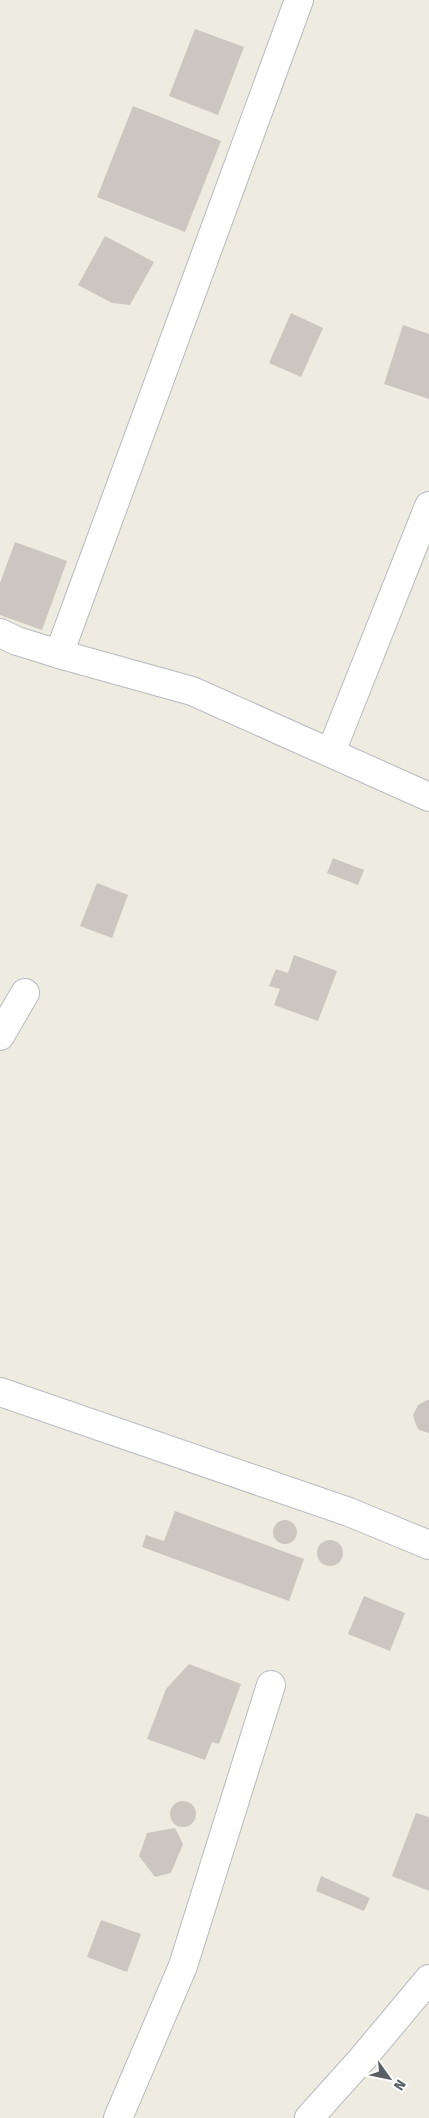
<svg xmlns="http://www.w3.org/2000/svg" width="429" height="2118" font-family="'Fira Sans',sans-serif">
	<rect width="100%" height="100%" fill="#eeebe1"/>
	<g fill="#cbc7c0">
		<path d="M195 29 244 47 218 115 169 96Z"/>
		<path d="M133 106 221 141 185 232 97 197Z"/>
		<path d="M105 236 154 262 130 305 112 303 78 285Z"/>
		<path d="M291 313 323 328 301 377 269 363Z"/>
		<path d="M403 325 429 334V399L384 384Z"/>
		<path d="M15 542 67 561 42 630 0 615V583Z"/>
		<path d="M333 858 364 870 358 885 327 873Z"/>
		<path d="M97 883 128 895 112 938 80 926Z"/>
		<path d="M294 955 337 971 318 1021 274 1005 280 989 269 986 276 969 288 973Z"/>
		<path d="M427 1400H429V1433L419 1430 416 1425 413 1415 418 1405Z"/>
		<path d="M175 1511 304 1559 289 1601 142 1547 146 1535 164 1541Z"/>
		<circle cx="285" cy="1532" r="12"/>
		<circle cx="330" cy="1553" r="13"/>
		<path d="M364 1596 405 1613 390 1651 348 1634Z"/>
		<path d="M189 1664 241 1684 219 1744 212 1742 205 1760 147 1739 166 1689Z"/>
		<circle cx="183" cy="1814" r="13"/>
		<path d="M416 1813 429 1817V1891L392 1876Z"/>
		<path d="M175 1828 183 1844 171 1873 155 1877 139 1856 147 1833Z"/>
		<path d="M321 1876 370 1898 364 1911 316 1891Z"/>
		<path d="M101 1920 141 1934 127 1972 87 1957Z"/>
	</g>
	<g fill="none" stroke-linecap="round" stroke-linejoin="round">
		<g stroke="#b7babf" stroke-width="30">
			<g id="minor">
				<path d="M0 633 17 641 59 654 192 691 429 797"/>
				<path d="M59 654 299 0"/>
				<path d="M331 752 429 506"/>
				<path d="M0 1036 25 993"/>
				<path d="M0 1392 349 1512 429 1545"/>
				<path d="M118 2118 183 1966 271 1685"/>
				<path d="M309 2118 362 2059 429 1979"/>
			</g>
		</g>
		<use href="#minor" stroke="#fff" stroke-width="28"/>
	</g>
	<g transform="translate(389 2078) rotate(123)" stroke="#ffffff" stroke-width="4" paint-order="stroke">
	<path d="M0-4L9 19L0 12L-9 19Z" fill="#5a5f63"/>
	<text y="-8" font-size="14" font-weight="bold" text-anchor="middle" fill="#5a5f63">N</text>
	</g>
</svg>
